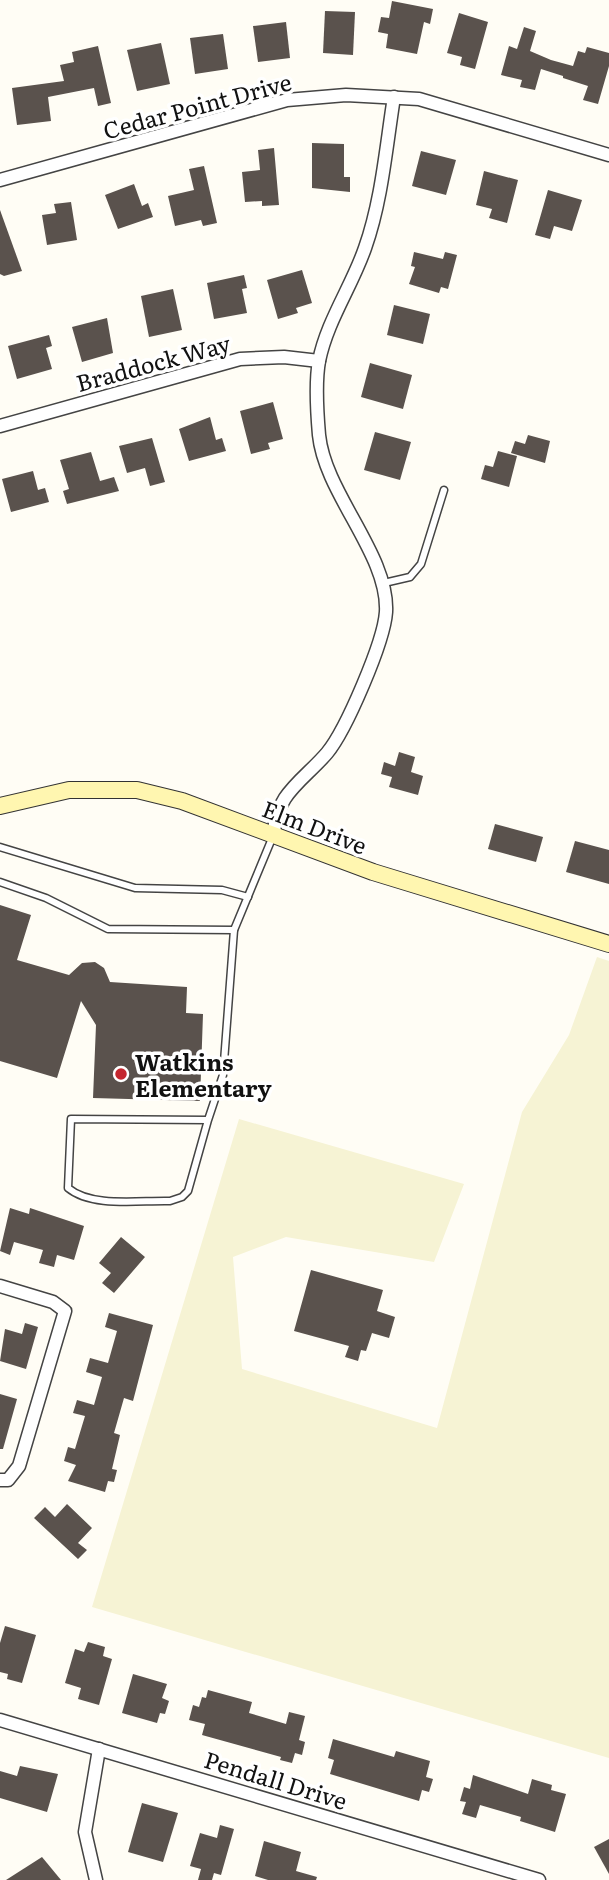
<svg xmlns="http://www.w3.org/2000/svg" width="609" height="1880" font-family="Literata,serif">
	<rect width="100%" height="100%" fill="#fffdf5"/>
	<path fill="#f6f3d4" d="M597 957 609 961V1758L92 1607 239 1119 464 1184 434 1262 286 1237 233 1257 242 1369 437 1428 522 1112 569 1035Z"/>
	<g fill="#5a524d">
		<path d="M392 1 433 9 430 24 424 22 417 54 386 48 388 34 378 32 381 17 389 18Z"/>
		<path d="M325 11 355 12 353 55 323 53Z"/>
		<path d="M459 13 488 22 475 69 460 65 462 57 447 53Z"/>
		<path d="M286 22 290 58 258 62 253 26Z"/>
		<path d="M524 27 536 31 530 51 551 60 573 66 578 51 585 53 587 47 609 53V66L598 104 583 100 588 86 563 78V76L541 69 535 90 520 87 522 80 501 75 509 46 517 49Z"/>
		<path d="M223 34 228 69 195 74 190 38Z"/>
		<path d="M161 43 170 84 137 91 127 50Z"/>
		<path d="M98 46 111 103 98 106 94 88 48 97 51 121 17 125 12 88 64 81 60 65 74 62 72 52Z"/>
		<path d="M312 143 344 144V177H350V192L312 188Z"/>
		<path d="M274 148 279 205 262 206V201L245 202 242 172 260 170 258 150Z"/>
		<path d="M421 151 456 160 446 195 412 186Z"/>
		<path d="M204 166 217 223 203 226 201 220 175 226 168 196 194 190 189 169Z"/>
		<path d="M484 171 518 180 507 223 489 218 492 209 476 205Z"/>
		<path d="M134 184 142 206 148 203 153 217 118 229 105 195Z"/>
		<path d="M548 190 582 200 572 231 554 226 550 239 535 235Z"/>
		<path d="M71 202 77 240 47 245 42 215 56 213 54 204Z"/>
		<path d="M0 210 22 271 4 276 0 274Z"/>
		<path d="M414 252 443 259 445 252 457 255 448 289 441 287 439 293 409 284 415 267 411 266Z"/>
		<path d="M302 270 312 303 296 308 298 313 278 319 267 280Z"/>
		<path d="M244 275 247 288 242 289 247 313 214 319 207 283Z"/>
		<path d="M173 289 182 330 149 337 141 296Z"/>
		<path d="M394 305 430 314 423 344 387 335Z"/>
		<path d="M107 318 113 353 82 362 72 327Z"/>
		<path d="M49 335 52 346 46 348 52 369 17 379 8 346Z"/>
		<path d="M370 363 412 375 403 409 361 397Z"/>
		<path d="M273 402 283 439 268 443 270 449 251 454 240 411Z"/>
		<path d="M210 417 216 440 222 438 226 451 189 461 179 429Z"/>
		<path d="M375 432 411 442 400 480 364 470Z"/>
		<path d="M528 435 550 441 545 463 511 453 515 441 525 444Z"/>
		<path d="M152 438 165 482 150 486 145 468 127 473 119 446Z"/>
		<path d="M498 451 517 456 509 487 481 479 485 465 493 467Z"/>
		<path d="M91 452 100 481 114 477 119 491 67 504 63 491 69 489 60 460Z"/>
		<path d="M33 471 38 490 45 488 49 502 11 512 2 479Z"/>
		<path d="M399 752 415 757 411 772 423 776 418 795 389 787 392 777 381 774 384 762 395 766Z"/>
		<path d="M495 824 543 837 536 862 488 849Z"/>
		<path d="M575 841 609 850V884L566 872Z"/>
		<path d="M0 905 31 915 17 960 69 975 82 963 95 962 104 968 110 982 187 987 186 1013 203 1014 200 1101 93 1098 96 1025 81 1001 57 1078 0 1061Z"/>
		<path d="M10 1208 29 1214 30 1208 84 1226 74 1260 57 1255 54 1267 39 1263 43 1250 14 1242 10 1255 0 1251Z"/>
		<path d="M121 1237 145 1257 114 1293 102 1283 111 1273 99 1263Z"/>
		<path d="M311 1270 383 1290 377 1311 395 1317 389 1338 372 1333 366 1351 361 1350 358 1361 345 1357 349 1346 294 1331Z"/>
		<path d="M109 1313 153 1325 133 1401 124 1398 114 1433 120 1435 112 1469 117 1470 114 1482 108 1481 105 1492 68 1481 76 1465 64 1461 68 1447 75 1449 85 1416 73 1413 77 1400 94 1405 102 1377 86 1372 90 1358 108 1363 117 1331 105 1327Z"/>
		<path d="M25 1323 38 1327 26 1369 0 1361 5 1329 22 1334Z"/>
		<path d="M0 1394 17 1399 3 1449H0Z"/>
		<path d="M67 1504 92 1528 78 1543 87 1550 78 1559 34 1518 45 1507 55 1517Z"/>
		<path d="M5 1626 36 1635 22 1683 7 1679 8 1674 0 1672V1643Z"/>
		<path d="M88 1642 105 1647 103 1656 112 1659 99 1705 78 1699 81 1688 65 1683 75 1649 84 1652Z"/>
		<path d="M133 1674 167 1684 162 1698 169 1701 165 1714 160 1713 157 1723 122 1713Z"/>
		<path d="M208 1690 252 1702 249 1713 286 1724 289 1712 305 1716 299 1740 305 1742 302 1755 295 1753 292 1763 280 1760 281 1757 202 1735 205 1724 189 1720 193 1705 199 1707 202 1697 206 1698Z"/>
		<path d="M333 1739 394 1757 396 1751 430 1761 426 1777 433 1779 429 1792 422 1790 419 1801 330 1774 334 1760 328 1758Z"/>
		<path d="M20 1766 58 1774 47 1812 0 1798V1771L17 1776Z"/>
		<path d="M473 1775 528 1794 532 1779 552 1785 551 1790 566 1794 555 1832 520 1821 521 1817 480 1805 476 1818 462 1814 466 1802 460 1801 464 1787 470 1789Z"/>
		<path d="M142 1803 178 1813 163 1862 128 1852Z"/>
		<path d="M220 1825 234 1829 221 1875 214 1873 212 1880H198L201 1869 190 1866 200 1833 217 1838Z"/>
		<path d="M609 1839V1874L594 1847Z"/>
		<path d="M264 1841 301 1852 296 1871 317 1877 316 1880H268L255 1876Z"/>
		<path d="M42 1857 61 1880H6Z"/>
	</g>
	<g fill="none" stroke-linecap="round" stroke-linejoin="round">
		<g stroke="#444" stroke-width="9">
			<g id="lane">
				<path d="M384 583 410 577 421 564 444 490"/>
				<path d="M0 847 135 888 222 890 248 897"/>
				<path d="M0 882 46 898 108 929 234 930"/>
				<path d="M208 1120 188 1191 182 1197 170 1201C140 1200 92 1208 68 1188L71 1119 208 1120 223 1075 234 930 273 836"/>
			</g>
		</g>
		<g stroke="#444" stroke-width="15">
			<g id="street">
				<path d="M0 180 287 100 346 95 419 99 609 155"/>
				<path d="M0 426 240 359 284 357 319 361"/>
				<path d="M274 834C275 794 304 780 327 753 346 730 384 642 386 612 389 555 325 494 319 435 317 412 315 383 319 361 327 321 352 286 365 248 382 200 386 147 394 97"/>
				<path d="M0 1286 53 1302 65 1311 19 1466 8 1480H0"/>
				<path d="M0 1720 539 1880"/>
				<path d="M96 1880 85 1832 99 1749"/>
			</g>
		</g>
		<g stroke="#333" stroke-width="18">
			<path id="secondary" d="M0 806 69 790H137L182 801 373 872 609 944"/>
		</g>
		<use href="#lane" stroke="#fff" stroke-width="6"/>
		<use href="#street" stroke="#fff" stroke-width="12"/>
		<use href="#secondary" stroke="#fff6b0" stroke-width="16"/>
	</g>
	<circle fill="#c4262e" stroke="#fff" stroke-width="2.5" cx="121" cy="1074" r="7"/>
	<g text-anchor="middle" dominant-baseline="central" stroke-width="7" stroke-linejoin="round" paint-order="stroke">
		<g font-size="23" fill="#111" stroke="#fff">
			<text transform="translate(197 105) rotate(-15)">Cedar Point Drive</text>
			<text transform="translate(153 362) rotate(-15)">Braddock Way</text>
			<text transform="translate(315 826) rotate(21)">Elm Drive</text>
			<text transform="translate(276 1779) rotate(17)">Pendall Drive</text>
		</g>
		<g font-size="23" font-weight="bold" fill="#111" stroke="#fff" text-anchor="start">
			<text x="135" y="1061">Watkins<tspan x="135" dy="26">Elementary</tspan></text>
		</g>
	</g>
</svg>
